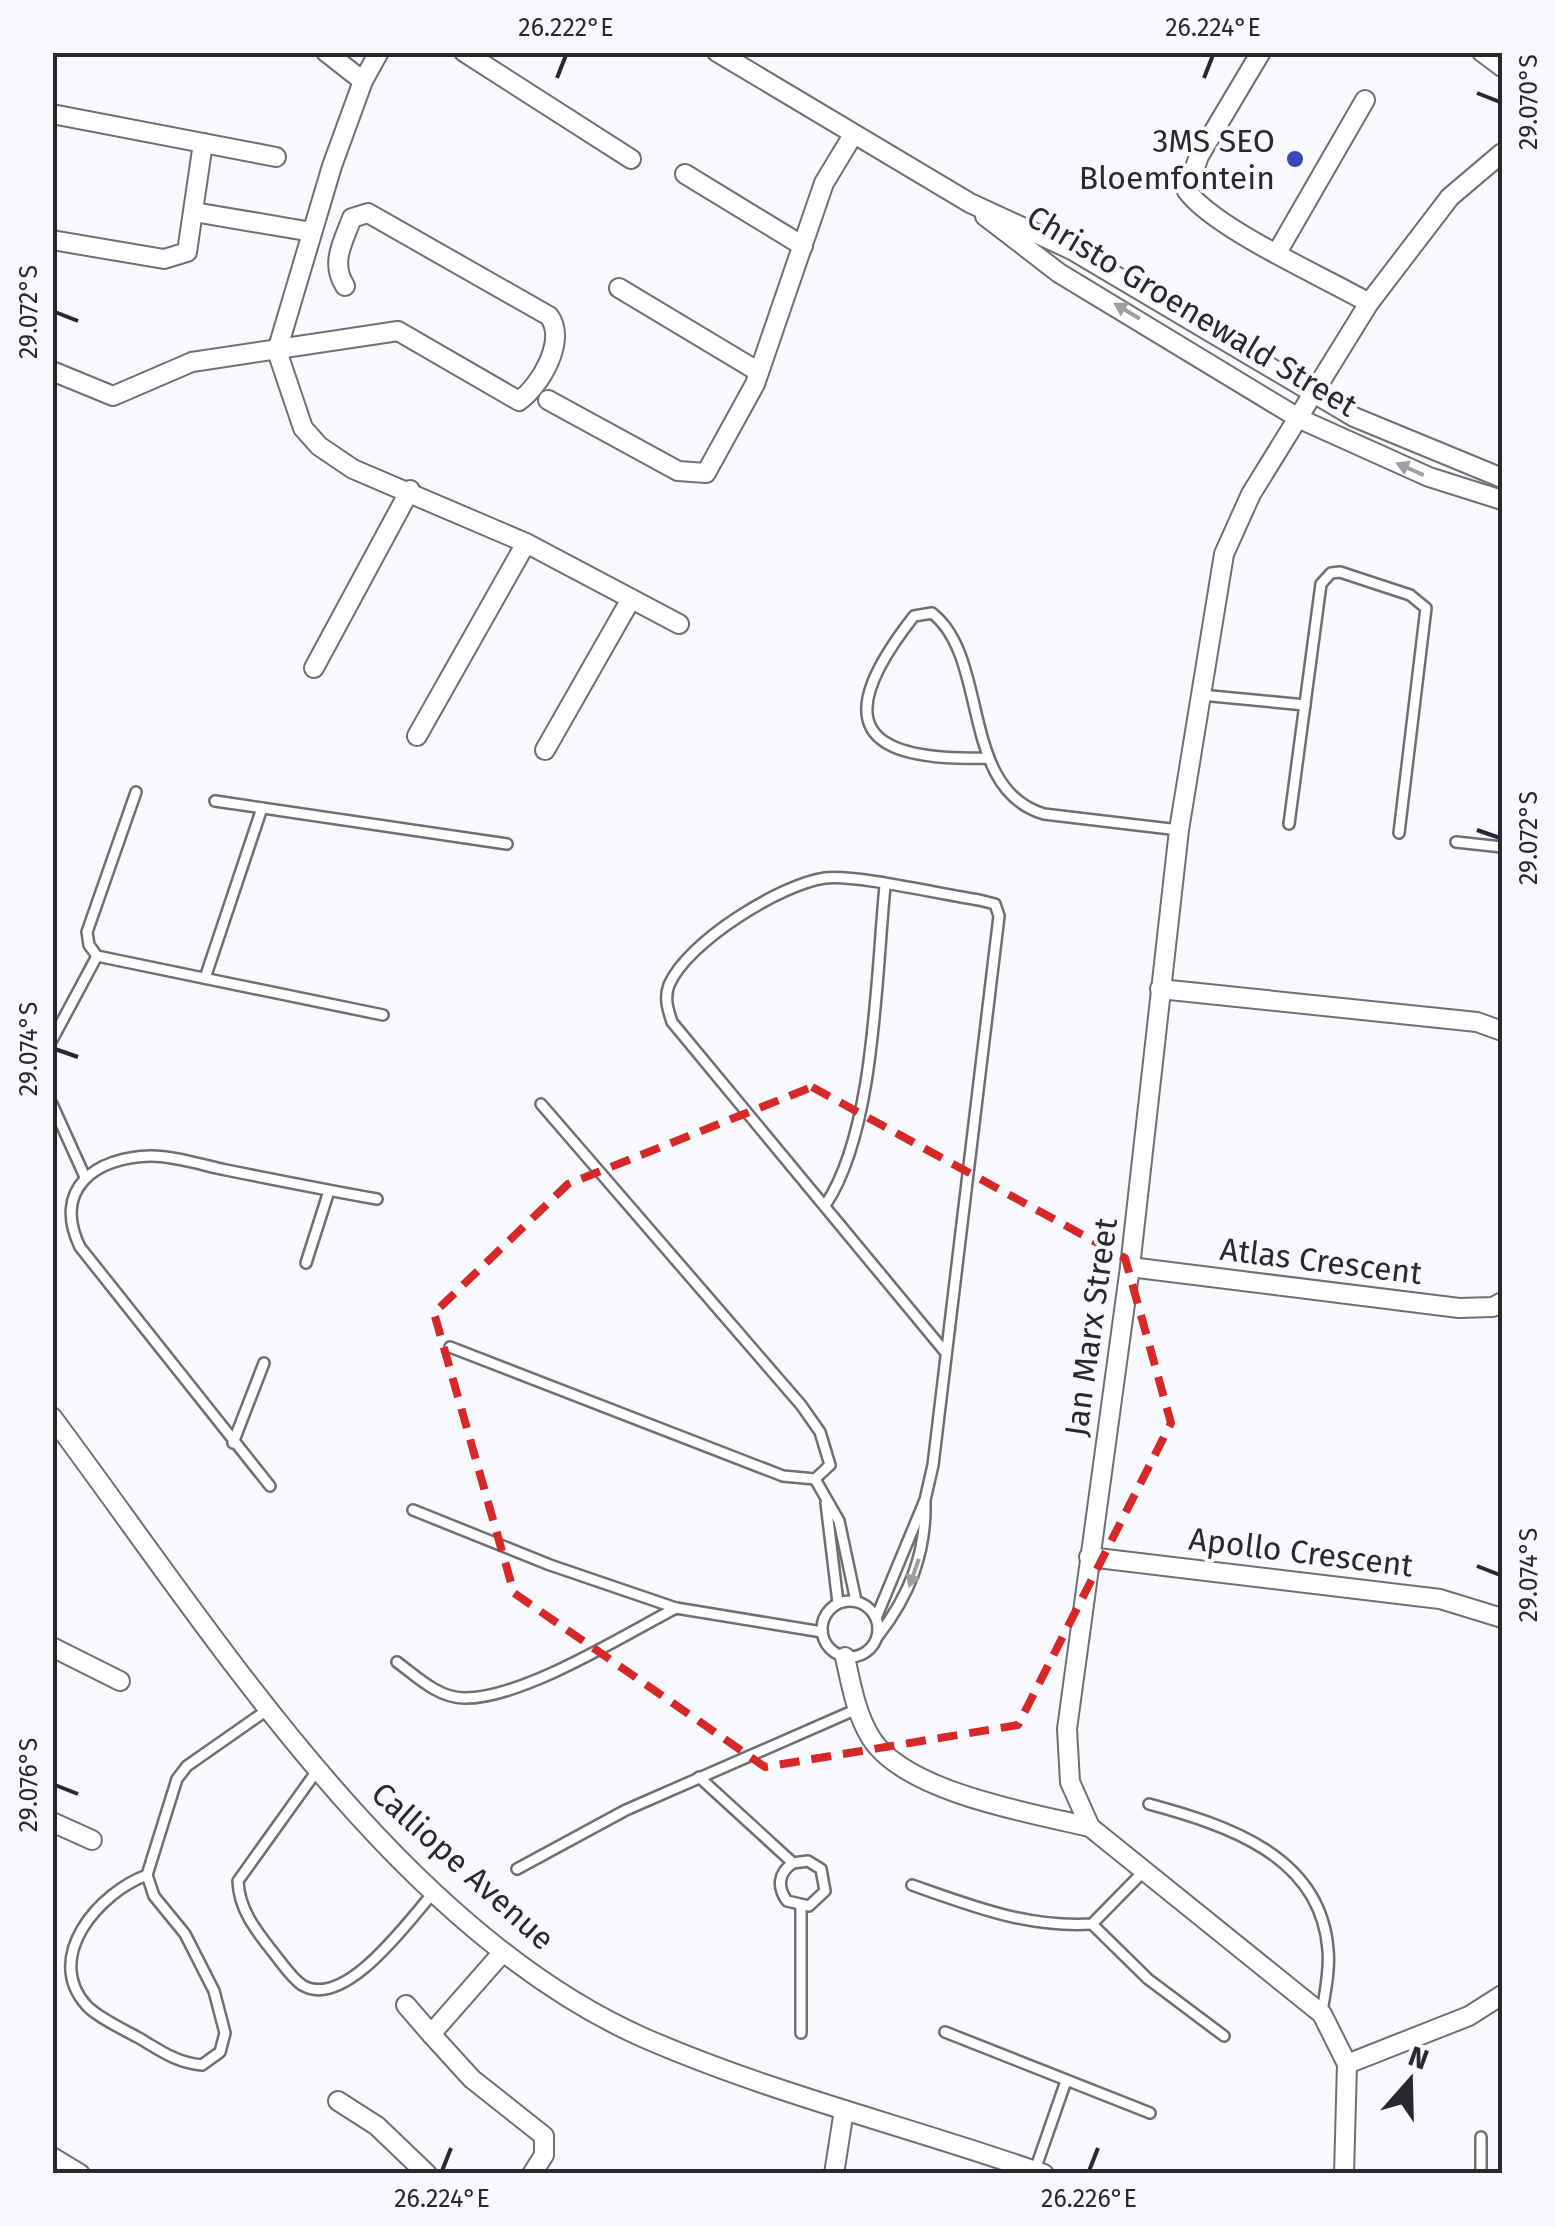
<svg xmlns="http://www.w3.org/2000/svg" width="1555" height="2226" font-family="'Fira Sans',sans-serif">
	<rect width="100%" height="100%" fill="#f8f9fd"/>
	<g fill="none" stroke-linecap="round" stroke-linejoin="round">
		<g stroke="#6e6f72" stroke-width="14">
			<g id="service">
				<path d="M1201 695 1305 705"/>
				<path d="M989 758C860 762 830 723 914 616L932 613C990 658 959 789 1044 814L1179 830"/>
				<path d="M136 792 87 932 89 945 97 956 383 1015"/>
				<path d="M215 801 507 844"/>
				<path d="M1289 824 1321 584 1331 573 1340 572 1410 595 1426 608 1399 833"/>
				<path d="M1456 842 1502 847"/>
				<path d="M205 978 262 808"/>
				<path d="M52 1040 97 956"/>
				<path d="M52 1104 85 1177"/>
				<path d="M826 1204C875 1130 876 976 885 886"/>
				<path d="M306 1263 329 1191"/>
				<path d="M450 1347 783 1476 815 1479 830 1465 820 1432 801 1405 541 1104"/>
				<path d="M233 1443 264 1363"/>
				<path d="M815 1479 839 1521 856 1601"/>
				<path d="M270 1486 80 1247C52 1189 95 1157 151 1156 175 1156 202 1165 226 1170 276 1180 326 1190 377 1199"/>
				<path d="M826 1503 838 1603"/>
				<path d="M413 1510 550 1565 676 1608 822 1632"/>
				<circle cx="850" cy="1629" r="28"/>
				<path d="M876 1618 925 1500 933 1465 999 916 995 904 979 900C943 895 856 874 825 878 781 884 687 942 669 985 664 998 668 1010 672 1022L946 1353"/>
				<path d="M878 1636C909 1596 926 1554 925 1503"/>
				<path d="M397 1662C416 1676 438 1698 464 1698 522 1699 624 1635 676 1608"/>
				<path d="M316 1772 238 1881C239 1911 258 1933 276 1956 283 1965 292 1978 302 1985 345 2011 409 1920 434 1892"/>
				<path d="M699 1777 793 1863 808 1861 821 1869 825 1891 809 1906 787 1901C777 1887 778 1873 793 1863"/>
				<path d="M1149 1804C1226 1825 1321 1855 1328 1950 1330 1970 1325 1992 1322 2012"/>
				<path d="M517 1869 626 1810 857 1709"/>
				<path d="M147 1875C100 1892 42 1957 87 2006 100 2019 123 2029 139 2038 161 2051 177 2063 202 2065L220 2052 225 2033 214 1991 185 1934 154 1896 147 1875 177 1779 187 1766 270 1708"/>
				<path d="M912 1885C972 1906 1027 1928 1092 1924L1144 1871"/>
				<path d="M1092 1924 1148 1979 1224 2036"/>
				<path d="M945 2032 1150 2113"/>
				<path d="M801 2033V1907"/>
				<path d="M1035 2170 1066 2081"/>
				<path d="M1481 2174V2137"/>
			</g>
		</g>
		<g stroke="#6e6f72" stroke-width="22">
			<g id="minor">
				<path d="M326 52 363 81"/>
				<path d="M379 52 363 81 332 166 277 351 303 428 319 446 353 469 526 543 679 624"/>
				<path d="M464 52 631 159"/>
				<path d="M717 52 970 203 1072 250 1354 417 1502 478"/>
				<path d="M1261 52 1199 156 1187 191C1215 229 1324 277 1369 303"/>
				<path d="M1482 52 1502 67"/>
				<path d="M52 114 276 157"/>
				<path d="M685 174 803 246"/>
				<path d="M194 212 312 232"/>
				<path d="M985 216 1059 273 1300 419 1429 477 1502 500"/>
				<path d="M52 240 164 259 187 252 203 143"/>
				<path d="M1278 251 1365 100"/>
				<path d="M619 288 759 372"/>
				<path d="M52 371 113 396 192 362 398 331 519 401C541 385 567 340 549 316L368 213 352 218C343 242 330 263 345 286"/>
				<path d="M548 400 678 471 706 473 755 384 824 183 853 135"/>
				<path d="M314 668 410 490"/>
				<path d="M417 736 526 543"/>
				<path d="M545 750 631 599"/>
				<path d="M1160 989 1477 1022 1502 1031"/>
				<path d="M1130 1267 1459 1308 1493 1307 1502 1302"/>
				<path d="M52 1417C210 1628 395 1927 642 2037 772 2094 911 2127 1044 2174"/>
				<path d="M1089 1557 1440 1599 1502 1618"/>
				<path d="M52 1647 120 1681"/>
				<path d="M845 1657C851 1684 856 1714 871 1738 905 1792 1030 1813 1090 1827"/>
				<path d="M52 1822 92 1840"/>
				<path d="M406 2005 431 2034 503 1952"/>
				<path d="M431 2034 472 2079 544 2136V2155L532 2174"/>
				<path d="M1347 2064 1469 2016 1502 1995"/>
				<path d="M338 2101 377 2126 427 2174"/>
				<path d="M52 2157 80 2174"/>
				<path d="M834 2174 844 2110"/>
				<path d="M1344 2174 1347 2064 1322 2014 1090 1827 1070 1782 1067 1729 1130 1267 1179 830 1224 554 1251 494 1369 303 1450 197 1502 153"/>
			</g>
		</g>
		<use href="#service" stroke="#fff" stroke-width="9"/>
		<use href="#minor" stroke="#fff" stroke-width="18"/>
	</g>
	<defs><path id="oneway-solid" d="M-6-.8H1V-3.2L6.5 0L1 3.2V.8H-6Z" transform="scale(2.5)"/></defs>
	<g fill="#9f9fa0">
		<use href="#oneway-solid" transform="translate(1127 311) rotate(-149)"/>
		<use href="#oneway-solid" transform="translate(1410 469) rotate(-156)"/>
		<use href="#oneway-solid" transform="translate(914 1573) rotate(109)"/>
	</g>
	<path fill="none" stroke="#d62828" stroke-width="8" stroke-dasharray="20 12" stroke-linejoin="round" d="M812 1087 1125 1258 1171 1423 1018 1725 765 1767 514 1593 434 1313 568 1184Z"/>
	<path fill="none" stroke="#29292b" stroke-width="4" d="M557 78 566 55M1204 78 1213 55M1477 93 1500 102M55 312 78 321M1477 830 1500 838M55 1049 78 1057M1477 1566 1500 1575M55 1785 78 1794M442 2171 451 2148M1089 2171 1098 2148"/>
	<circle fill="#3a47ba" stroke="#f8f9fd" stroke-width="4" cx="1295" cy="159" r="10"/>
	<g text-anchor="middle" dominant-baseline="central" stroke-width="8" stroke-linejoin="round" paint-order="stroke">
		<g font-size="32" fill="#29292b" stroke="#f8f9fd" text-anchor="end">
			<text x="1275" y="141">3MS SEO<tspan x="1275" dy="37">Bloemfontein</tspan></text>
		</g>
		<g font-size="32" fill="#29292b" stroke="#f8f9fd">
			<text transform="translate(1192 311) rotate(31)">Christo Groenewald Street</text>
			<text transform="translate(1321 1261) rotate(7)">Atlas Crescent</text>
			<text transform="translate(1091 1327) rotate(-82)">Jan Marx Street</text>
			<text transform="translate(1301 1552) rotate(7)">Apollo Crescent</text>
			<text transform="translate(463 1866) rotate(42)">Calliope Avenue</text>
		</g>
	</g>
	<rect width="1555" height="2226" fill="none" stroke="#f8f9fd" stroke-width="110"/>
	<g transform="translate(1410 2081) rotate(20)" stroke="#f8f9fd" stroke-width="8" paint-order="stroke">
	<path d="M0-8L18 38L0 25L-18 38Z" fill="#29292b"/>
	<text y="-15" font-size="28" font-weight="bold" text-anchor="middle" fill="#29292b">N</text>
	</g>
	<rect x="55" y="55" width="1445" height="2116" fill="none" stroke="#29292b" stroke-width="4"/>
	<g font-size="25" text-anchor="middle" fill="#29292b">
		<text x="566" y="36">26.222°E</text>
		<text x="1213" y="36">26.224°E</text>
		<text transform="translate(1528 102) rotate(-90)" y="9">29.070°S</text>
		<text transform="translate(28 312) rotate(-90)" y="9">29.072°S</text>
		<text transform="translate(1528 838) rotate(-90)" y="9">29.072°S</text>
		<text transform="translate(28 1049) rotate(-90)" y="9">29.074°S</text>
		<text transform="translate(1528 1575) rotate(-90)" y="9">29.074°S</text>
		<text transform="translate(28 1785) rotate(-90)" y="9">29.076°S</text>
		<text x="442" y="2207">26.224°E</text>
		<text x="1089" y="2207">26.226°E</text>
	</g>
</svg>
